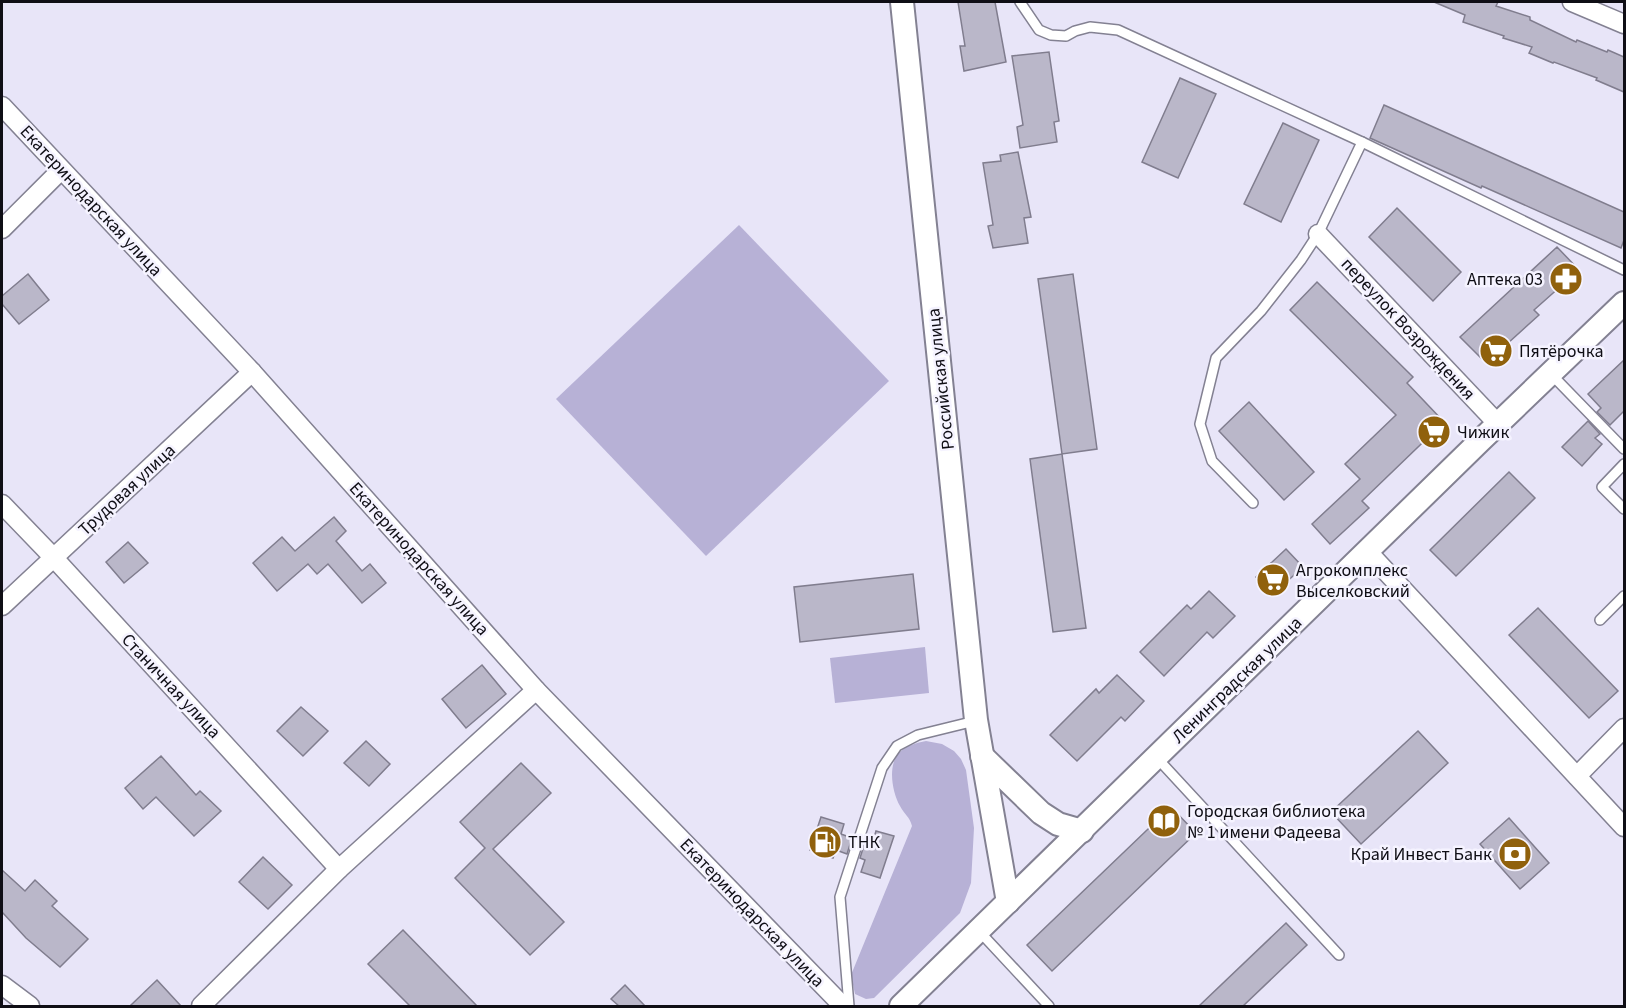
<svg xmlns="http://www.w3.org/2000/svg" width="1626" height="1008" font-family="'Source Sans 3',sans-serif">
	<rect width="100%" height="100%" fill="#e8e5f8"/>
	<g fill="#b7b1d6">
		<path d="M739 225 889 381 706 556 556 399Z"/>
		<path d="M925 647 929 693 835 703 830 658Z"/>
		<path d="M926 741 942 744 954 751 961 759 966 770 974 828 971 883 960 913 874 998 866 999 855 994 851 975 912 826C910 817 904 814 900 806 892 792 887 764 900 752 907 745 917 743 926 741Z"/>
	</g>
	<g fill="#bab7c9" stroke="#807d8e" stroke-width="1.5">
		<path d="M958 2H995L1006 62 964 71 960 46H965Z"/>
		<path d="M1434 2H1498L1496 6 1530 17V20L1576 42 1577 40 1607 52 1608 50 1624 57V92L1596 80 1597 78 1554 62 1553 63 1529 53 1532 47 1503 38 1504 36 1463 22 1465 15Z"/>
		<path d="M1049 52 1059 121 1054 122 1057 142 1020 148 1017 127 1023 125 1012 56Z"/>
		<path d="M1180 78 1216 94 1178 178 1142 162Z"/>
		<path d="M1384 105 1624 212V240L1621 248 1482 186 1481 188 1370 138Z"/>
		<path d="M1283 123 1319 140 1281 222 1244 204Z"/>
		<path d="M1018 152 1031 217 1024 218 1028 243 993 248 988 226 993 225 983 163 1001 161 1000 155Z"/>
		<path d="M1397 208 1461 272 1433 301 1369 237Z"/>
		<path d="M1557 247 1579 270 1534 310 1539 315 1486 363 1460 337Z"/>
		<path d="M28 274 49 300 19 324 2 304V296Z"/>
		<path d="M1073 274 1097 449 1062 454 1038 279Z"/>
		<path d="M1317 282 1413 377 1407 383 1444 422 1362 501 1369 508 1330 544 1312 524 1360 479 1345 464 1396 415 1290 310Z"/>
		<path d="M1624 360V411L1610 425 1597 412 1601 408 1588 394Z"/>
		<path d="M1249 402 1314 472 1284 500 1219 431Z"/>
		<path d="M1588 421 1600 434 1595 438 1602 444 1582 466 1562 447Z"/>
		<path d="M1062 454 1086 628 1053 632 1030 459Z"/>
		<path d="M1509 472 1535 498 1456 576 1430 550Z"/>
		<path d="M334 517 346 531 336 541 362 571 370 564 386 583 362 603 328 564 317 574 308 564 277 591 253 563 282 537 295 551Z"/>
		<path d="M128 542 148 563 124 583 106 562Z"/>
		<path d="M1286 549 1303 567 1272 595 1256 577Z"/>
		<path d="M913 574 919 629 800 642 794 587Z"/>
		<path d="M1209 591 1235 616 1213 638 1207 632 1164 676 1140 652 1187 605 1191 609Z"/>
		<path d="M1538 608 1618 691 1589 718 1509 635Z"/>
		<path d="M482 665 506 694 466 728 442 699Z"/>
		<path d="M1117 675 1144 701 1125 721 1121 717 1077 761 1050 735 1096 689 1099 693Z"/>
		<path d="M301 707 328 731 303 756 277 731Z"/>
		<path d="M1418 731 1448 763 1361 844 1331 812Z"/>
		<path d="M366 741 390 764 369 786 344 763Z"/>
		<path d="M161 756 196 795 200 791 221 811 194 836 156 797 143 809 125 788Z"/>
		<path d="M521 763 551 793 493 849 564 922 530 955 455 878 485 848 460 822Z"/>
		<path d="M1171 807 1196 833 1052 971 1027 945Z"/>
		<path d="M821 817 844 824 841 834 852 838 847 854 836 850 833 858 810 850Z"/>
		<path d="M1509 818 1549 863 1520 889 1480 844Z"/>
		<path d="M876 831 894 836 880 878 861 872 865 860 860 858 865 842 872 845Z"/>
		<path d="M263 857 292 885 268 909 239 882Z"/>
		<path d="M2 870 25 891 35 880 57 901 52 906 88 939 60 967 26 938 2 912Z"/>
		<path d="M1286 923 1307 945 1243 1006H1199Z"/>
		<path d="M403 930 477 1006H410L368 964Z"/>
		<path d="M157 980 181 1006H130Z"/>
		<path d="M625 985 645 1006H619L611 999Z"/>
	</g>
	<g fill="none" stroke-linecap="round" stroke-linejoin="round">
		<g stroke="#838192" stroke-width="12">
			<g id="service">
				<path d="M1020 2 1039 30 1051 35 1066 36 1075 31 1090 27 1118 30 1362 142 1624 270"/>
				<path d="M1551 374 1624 449"/>
				<path d="M1624 464 1602 487 1624 509"/>
				<path d="M1253 503 1212 461 1200 424 1216 358 1261 311 1301 260 1318 234 1362 142"/>
				<path d="M1600 620 1624 596"/>
				<path d="M1157 758 1339 955"/>
				<path d="M979 931 1049 1006"/>
				<path d="M849 1006 840 897 882 768 897 746 918 735 975 721"/>
			</g>
		</g>
		<g stroke="#838192" stroke-width="21">
			<g id="minor">
				<path d="M1572 2 1624 24"/>
				<path d="M2 106 252 372 536 690 843 1006"/>
				<path d="M2 229 61 170"/>
				<path d="M1318 234 1498 424"/>
				<path d="M2 504 54 558 339 869"/>
				<path d="M1368 552 1624 827"/>
				<path d="M2 606 252 372"/>
				<path d="M1577 776 1624 728"/>
				<path d="M2 985 30 1006"/>
				<path d="M201 1006 339 869 536 690"/>
			</g>
		</g>
		<g stroke="#838192" stroke-width="26">
			<g id="tertiary">
				<path d="M902 2 976 720 1008 902"/>
				<path d="M982 756 1041 813 1058 824 1082 831"/>
				<path d="M901 1006 1480 441 1624 303"/>
			</g>
		</g>
		<use href="#service" stroke="#fff" stroke-width="9"/>
		<use href="#minor" stroke="#fff" stroke-width="18"/>
		<use href="#tertiary" stroke="#fff" stroke-width="22"/>
	</g>
	<defs>
		<g id="pharmacy-disc" transform="scale(1.725)"><circle r="9.5" fill="#90610c" stroke="#f5f3ff"/><path d="M-2-6h4v4h4v4h-4v4h-4v-4h-4v-4h4Z" fill="#fff"/></g>
		<g id="supermarket-disc" transform="scale(1.725)"><circle r="9.5" fill="#90610c" stroke="#f5f3ff"/><path d="M-6-5.5h2.5l.6 2H6L4.5 2H-2.5L-4.4-4H-6ZM-1.5 3.2a1.3 1.3 0 1 0 .1 0ZM3 3.2a1.3 1.3 0 1 0 .1 0Z" fill="#fff"/></g>
		<g id="library-disc" transform="scale(1.725)"><circle r="9.5" fill="#90610c" stroke="#f5f3ff"/><path d="M-6-4Q-3-5.5-.7-3.5V5Q-3 3-6 4ZM6-4Q3-5.5 .7-3.5V5Q3 3 6 4Z" fill="#fff"/></g>
		<g id="fuel-disc" transform="scale(1.725)"><circle r="9.5" fill="#90610c" stroke="#f5f3ff"/><path d="M-5.5-6h7V0h2V4h1.3V-2.5L3-4.5l.8-.8L6-3V5H2.5V1h-1V6h-7ZM-4.2-4.7v3.2H.2V-4.7Z" fill="#fff"/></g>
		<g id="bank-disc" transform="scale(1.725)"><circle r="9.5" fill="#90610c" stroke="#f5f3ff"/><path d="M-6-4H6V4H-6ZM0-2.3a2.3 2.3 0 1 0 0 4.6a2.3 2.3 0 1 0 0-4.6Z" fill="#fff"/></g>
	</defs>
	<g fill-rule="evenodd">
		<use href="#pharmacy-disc" x="1566" y="279"/>
		<use href="#supermarket-disc" x="1496" y="351"/>
		<use href="#supermarket-disc" x="1434" y="432"/>
		<use href="#supermarket-disc" x="1273" y="580"/>
		<use href="#library-disc" x="1164" y="821"/>
		<use href="#fuel-disc" x="825" y="842"/>
		<use href="#bank-disc" x="1515" y="854"/>
	</g>
	<g text-anchor="middle" dominant-baseline="central" stroke-width="5" stroke-linejoin="round" paint-order="stroke">
		<g font-size="18" fill="#0f0e15" stroke="#f5f3ff">
			<text transform="translate(91 201) rotate(47)">Екатеринодарская улица</text>
			<text transform="translate(1408 329) rotate(47)">переулок Возрождения</text>
			<text transform="translate(941 379) rotate(-96)">Российская улица</text>
			<text transform="translate(127 490) rotate(-43)">Трудовая улица</text>
			<text transform="translate(419 559) rotate(48)">Екатеринодарская улица</text>
			<text transform="translate(1237 680) rotate(-44)">Ленинградская улица</text>
			<text transform="translate(171 686) rotate(47)">Станичная улица</text>
			<text transform="translate(752 913) rotate(46)">Екатеринодарская улица</text>
		</g>
		<g font-size="18" fill="#0f0e15" stroke="#f5f3ff" text-anchor="start">
			<text x="1543" y="279" text-anchor="end">Аптека 03</text>
			<text x="1519" y="351">Пятёрочка</text>
			<text x="1457" y="432">Чижик</text>
			<text x="1296" y="570">Агрокомплекс<tspan x="1296" dy="21">Выселковский</tspan></text>
			<text x="1187" y="811">Городская библиотека<tspan x="1187" dy="21">№ 1 имени Фадеева</tspan></text>
			<text x="848" y="842">ТНК</text>
			<text x="1492" y="854" text-anchor="end">Край Инвест Банк</text>
		</g>
	</g>
	<rect width="1626" height="1008" fill="none" stroke="#0f0e15" stroke-width="6"/>
</svg>
